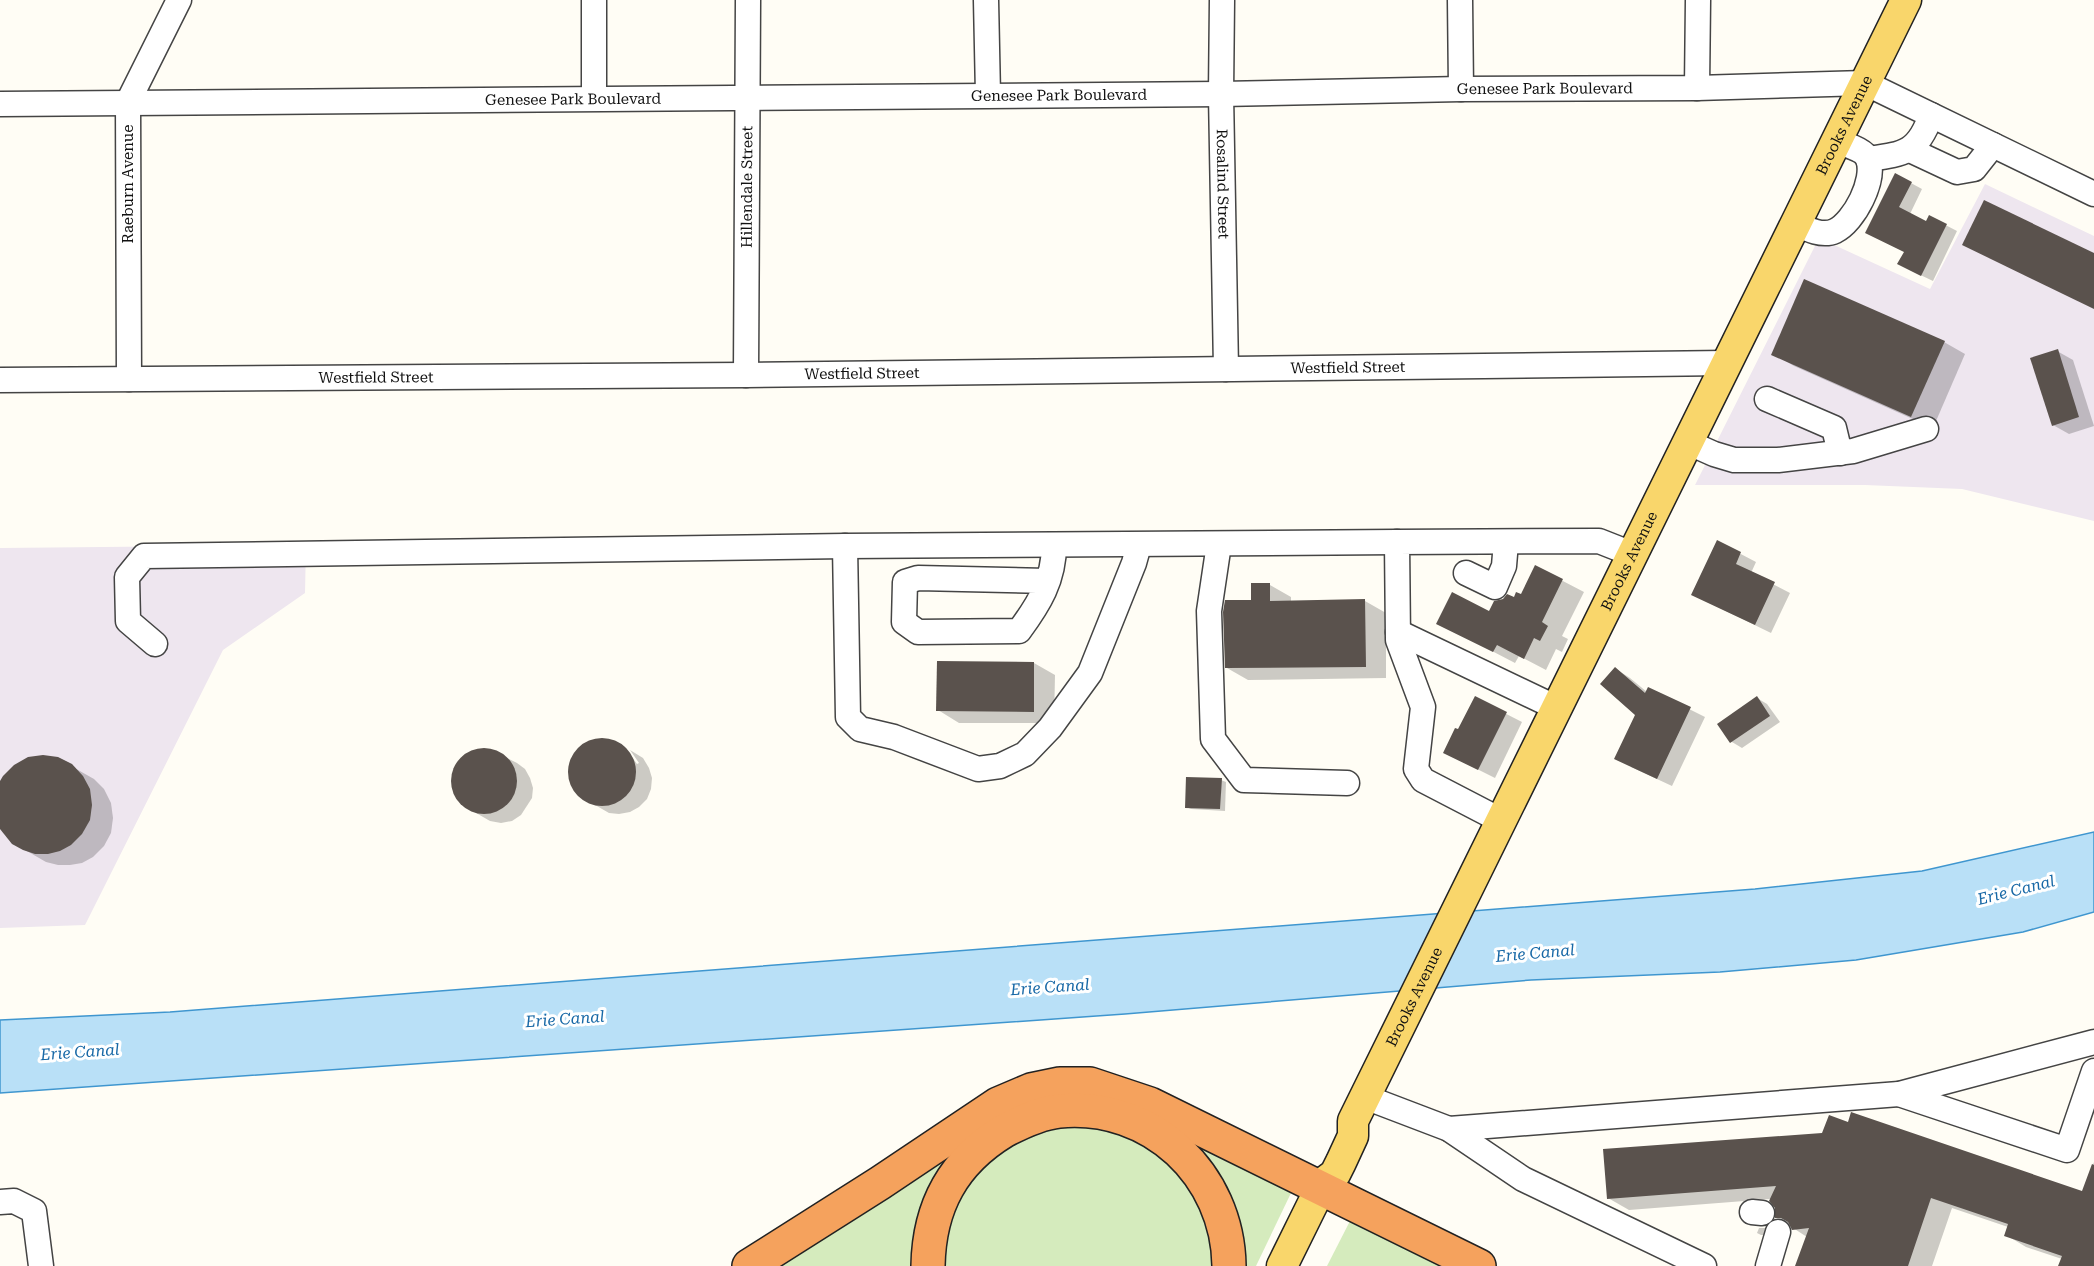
<svg xmlns="http://www.w3.org/2000/svg" width="2094" height="1266" font-family="'Roboto Serif',serif">
	<rect width="100%" height="100%" fill="#fffdf5"/>
	<g fill="#eee6ef">
		<path d="M1985 184 2094 236V521L1962 489 1865 485H1695L1819 238 1930 289Z"/>
		<path d="M306 545 305 593 223 650 85 925 0 928V548Z"/>
	</g>
	<g fill="#d5ebbd">
		<path d="M1081 1123 1138 1136 1187 1173 1210 1223 1213 1266H940L955 1198 977 1168 1026 1133Z"/>
		<path d="M1199 1139 1292 1186 1291 1193 1256 1266H1237L1190 1150Z"/>
		<path d="M942 1157 950 1162 915 1266H773Z"/>
		<path d="M1350 1221 1444 1266H1327Z"/>
	</g>
	<path fill="#b9e0f7" stroke="#3f96cf" stroke-width="1.5" d="M2094 832V912L2023 932 1856 960 1720 972 1531 980 1125 1014 0 1093V1020L170 1012 1755 889 1922 871Z"/>
	<g fill="#0003">
		<path d="M1896 175 1922 189 1910 214 1927 223 1930 217 1957 231 1933 281 1910 270 1905 252 1877 238Z"/>
		<path d="M1944 342 1965 354 1933 428 1794 366 1773 354Z"/>
		<path d="M2057 351 2073 360 2094 426 2069 434 2053 425Z"/>
		<path d="M1718 542 1756 562 1751 573 1790 593 1771 633 1693 595Z"/>
		<path d="M1536 567 1584 592 1562 636 1568 639 1562 652 1556 649 1546 670 1519 656 1515 663 1438 623 1490 613 1522 596Z"/>
		<path d="M1270 585 1291 597V602L1365 601 1386 613V678L1248 680 1227 668 1253 601Z"/>
		<path d="M1034 663 1055 675 1054 723H959L938 710Z"/>
		<path d="M1616 669 1630 678 1647 692 1649 689 1705 717 1672 786 1631 767 1637 714Z"/>
		<path d="M1475 698 1522 722 1495 778 1461 761 1459 731Z"/>
		<path d="M1757 698 1767 704 1780 722 1742 748 1732 742 1719 724Z"/>
		<path d="M596 739H607L617 742 625 747 637 764 639 763 630 750 643 758 649 768 652 778 651 789 647 799 639 807 630 812 619 814 609 813 583 798 575 791 571 781 569 770 571 760 577 750 585 743Z"/>
		<path d="M480 749 491 750 517 763 525 769 530 778 533 788 532 798 521 815 512 821 501 823 490 821 464 806 457 797 453 787 452 777 456 766 462 758Z"/>
		<path d="M71 766 94 779 104 789 111 803 113 818 111 833 104 846 93 857 82 863 70 865H58L46 862 13 843 0 826V784Z"/>
		<path d="M1221 780 1226 782 1225 811 1191 809 1186 807Z"/>
		<path d="M1605 1150 2083 1193 2094 1162V1266H2060L2062 1259 2026 1247 2006 1235 2008 1227 1952 1208 1932 1266H1801L1807 1237 1776 1217 1777 1207 1770 1199 1629 1210 1608 1198Z"/>
		<path d="M1759 1228H1765L1769 1230 1768 1235H1761L1757 1233Z"/>
	</g>
	<g fill="#5a524d">
		<path d="M1895 173 1912 182 1899 207 1926 221 1929 215 1947 224 1921 276 1897 264 1904 252 1865 233Z"/>
		<path d="M1984 200 2094 253V309L1962 245Z"/>
		<path d="M1804 279 1945 341 1911 417 1771 355Z"/>
		<path d="M2058 349 2079 417 2052 426 2030 358Z"/>
		<path d="M1717 540 1741 552 1736 564 1775 582 1755 625 1691 595Z"/>
		<path d="M1535 565 1563 579 1542 622 1548 626 1540 641 1534 638 1524 659 1497 645 1493 652 1436 624 1452 592 1489 611 1494 601 1503 599 1507 594 1514 597 1516 592 1521 594Z"/>
		<path d="M1251 583H1270V601L1365 599 1366 667 1225 668 1223 612 1225 600H1251Z"/>
		<path d="M937 661 1034 662V712L936 711Z"/>
		<path d="M1615 667 1645 693 1648 687 1691 707 1657 779 1614 759 1635 715 1600 684Z"/>
		<path d="M1475 696 1507 712 1478 770 1443 753 1455 728 1458 729Z"/>
		<path d="M1757 696 1770 716 1730 743 1717 724Z"/>
		<circle cx="602" cy="772" r="34"/>
		<circle cx="484" cy="781" r="33"/>
		<path d="M43 755 58 757 72 764 83 776 90 789 92 805 90 820 82 834 71 845 60 851 48 854H35L23 850 12 844 0 829V781L3 776 14 765 28 757Z"/>
		<path d="M1186 777 1222 778 1220 809 1185 808Z"/>
		<path d="M1851 1112 2082 1191 2092 1164 2094 1165V1266H2058L2062 1256 2004 1236 2008 1224 1931 1198 1908 1266H1795L1809 1228 1792 1230 1788 1222 1781 1218H1775V1208L1769 1201 1776 1186 1607 1199 1603 1149 1822 1133 1829 1115 1848 1122Z"/>
	</g>
	<g fill="none" stroke-linecap="round" stroke-linejoin="round">
		<g stroke="#444" stroke-width="27">
			<g id="minor">
				<path d="M986 0 988 95"/>
				<path id="s1" d="M1222 0 1221 94 1226 369"/>
				<path d="M1460 0 1461 89"/>
				<path d="M1697 88 1698 0"/>
				<path d="M594 98V0"/>
				<path id="s2" d="M0 104 1221 94 1461 89 1697 88 1865 83 2094 194"/>
				<path d="M1910 150 1957 172 1974 169 1993 145"/>
				<path d="M1868 159C1904 154 1918 153 1931 115"/>
				<path d="M1795 223C1807 229 1822 237 1835 231 1854 222 1876 180 1868 159 1864 149 1845 145 1836 141"/>
				<path id="s3" d="M746 375 748 0"/>
				<path d="M129 379 128 102 179 0"/>
				<path id="s4" d="M0 380 746 375 1726 363"/>
				<path d="M1767 399 1834 428 1840 453"/>
				<path d="M1687 442 1714 454 1734 460H1778L1853 451 1926 429"/>
				<path d="M1219 544 1209 611 1213 739 1244 780 1347 783"/>
				<path d="M845 546 848 717 860 729 894 737 978 769 1000 766 1025 754 1050 728 1090 673 1134 563 1139 545"/>
				<path d="M1466 573 1495 587 1504 566 1506 542"/>
				<path d="M1047 581 918 578 905 582 904 622 918 632 1019 631C1039 604 1054 580 1054 545"/>
				<path d="M1398 632 1557 708"/>
				<path d="M155 644 128 621 127 577 144 556 845 546 1397 542"/>
				<path d="M1502 821 1423 780 1416 769 1423 707 1398 640 1397 542 1599 541 1632 554"/>
				<path d="M1899 1094 2067 1150 2094 1071"/>
				<path d="M1365 1097 1449 1129 1523 1179 1704 1266"/>
				<path d="M1449 1129 1899 1094 2094 1042"/>
				<path d="M0 1202 14 1201 34 1211 41 1266"/>
				<path d="M1752 1212 1762 1213"/>
				<path d="M1768 1266 1778 1232"/>
			</g>
		</g>
		<g stroke="#222" stroke-width="33">
			<g id="major">
				<path id="s5" d="M1282 1266 1323 1183 1335 1174 1341 1162 1353 1136V1121L1906 0"/>
			</g>
		</g>
		<g stroke="#222" stroke-width="36">
			<g id="highway">
				<path d="M749 1266 880 1183 998 1104 1031 1090 1060 1084H1090L1150 1104 1479 1266"/>
				<path d="M928 1266C929 1206 953 1162 1004 1131 1021 1122 1040 1113 1059 1111 1152 1102 1228 1175 1229 1266"/>
			</g>
		</g>
		<use href="#minor" stroke="#fff" stroke-width="24"/>
		<use href="#major" stroke="#f9d66b" stroke-width="30"/>
		<use href="#highway" stroke="#f5a25d" stroke-width="33"/>
	</g>
	<g text-anchor="middle" dominant-baseline="central" stroke-width="6" stroke-linejoin="round" paint-order="stroke">
		<g font-size="15" fill="#111" stroke="#fff">
			<text stroke="none"><textPath href="#s2" startOffset="1545">Genesee Park Boulevard</textPath></text>
			<text stroke="none"><textPath href="#s2" startOffset="1059">Genesee Park Boulevard</textPath></text>
			<text stroke="none"><textPath href="#s2" startOffset="573">Genesee Park Boulevard</textPath></text>
			<text stroke="none"><textPath href="#s5" startOffset="1275">Brooks Avenue</textPath></text>
			<text transform="translate(128 184) rotate(-90)">Raeburn Avenue</text>
			<text stroke="none"><textPath href="#s1" startOffset="184">Rosalind Street</textPath></text>
			<text stroke="none"><textPath href="#s3" startOffset="188">Hillendale Street</textPath></text>
			<text stroke="none"><textPath href="#s4" startOffset="1348">Westfield Street</textPath></text>
			<text stroke="none"><textPath href="#s4" startOffset="862">Westfield Street</textPath></text>
			<text stroke="none"><textPath href="#s4" startOffset="376">Westfield Street</textPath></text>
			<text stroke="none"><textPath href="#s5" startOffset="789">Brooks Avenue</textPath></text>
			<text stroke="none"><textPath href="#s5" startOffset="303">Brooks Avenue</textPath></text>
		</g>
		<g font-size="16" font-style="italic" fill="#1768a6" stroke="#fff">
			<text transform="translate(2016 890) rotate(-14)">Erie Canal</text>
			<text transform="translate(1535 953) rotate(-5)">Erie Canal</text>
			<text transform="translate(1050 987) rotate(-4)">Erie Canal</text>
			<text transform="translate(565 1019) rotate(-4)">Erie Canal</text>
			<text transform="translate(80 1052) rotate(-4)">Erie Canal</text>
		</g>
	</g>
</svg>
